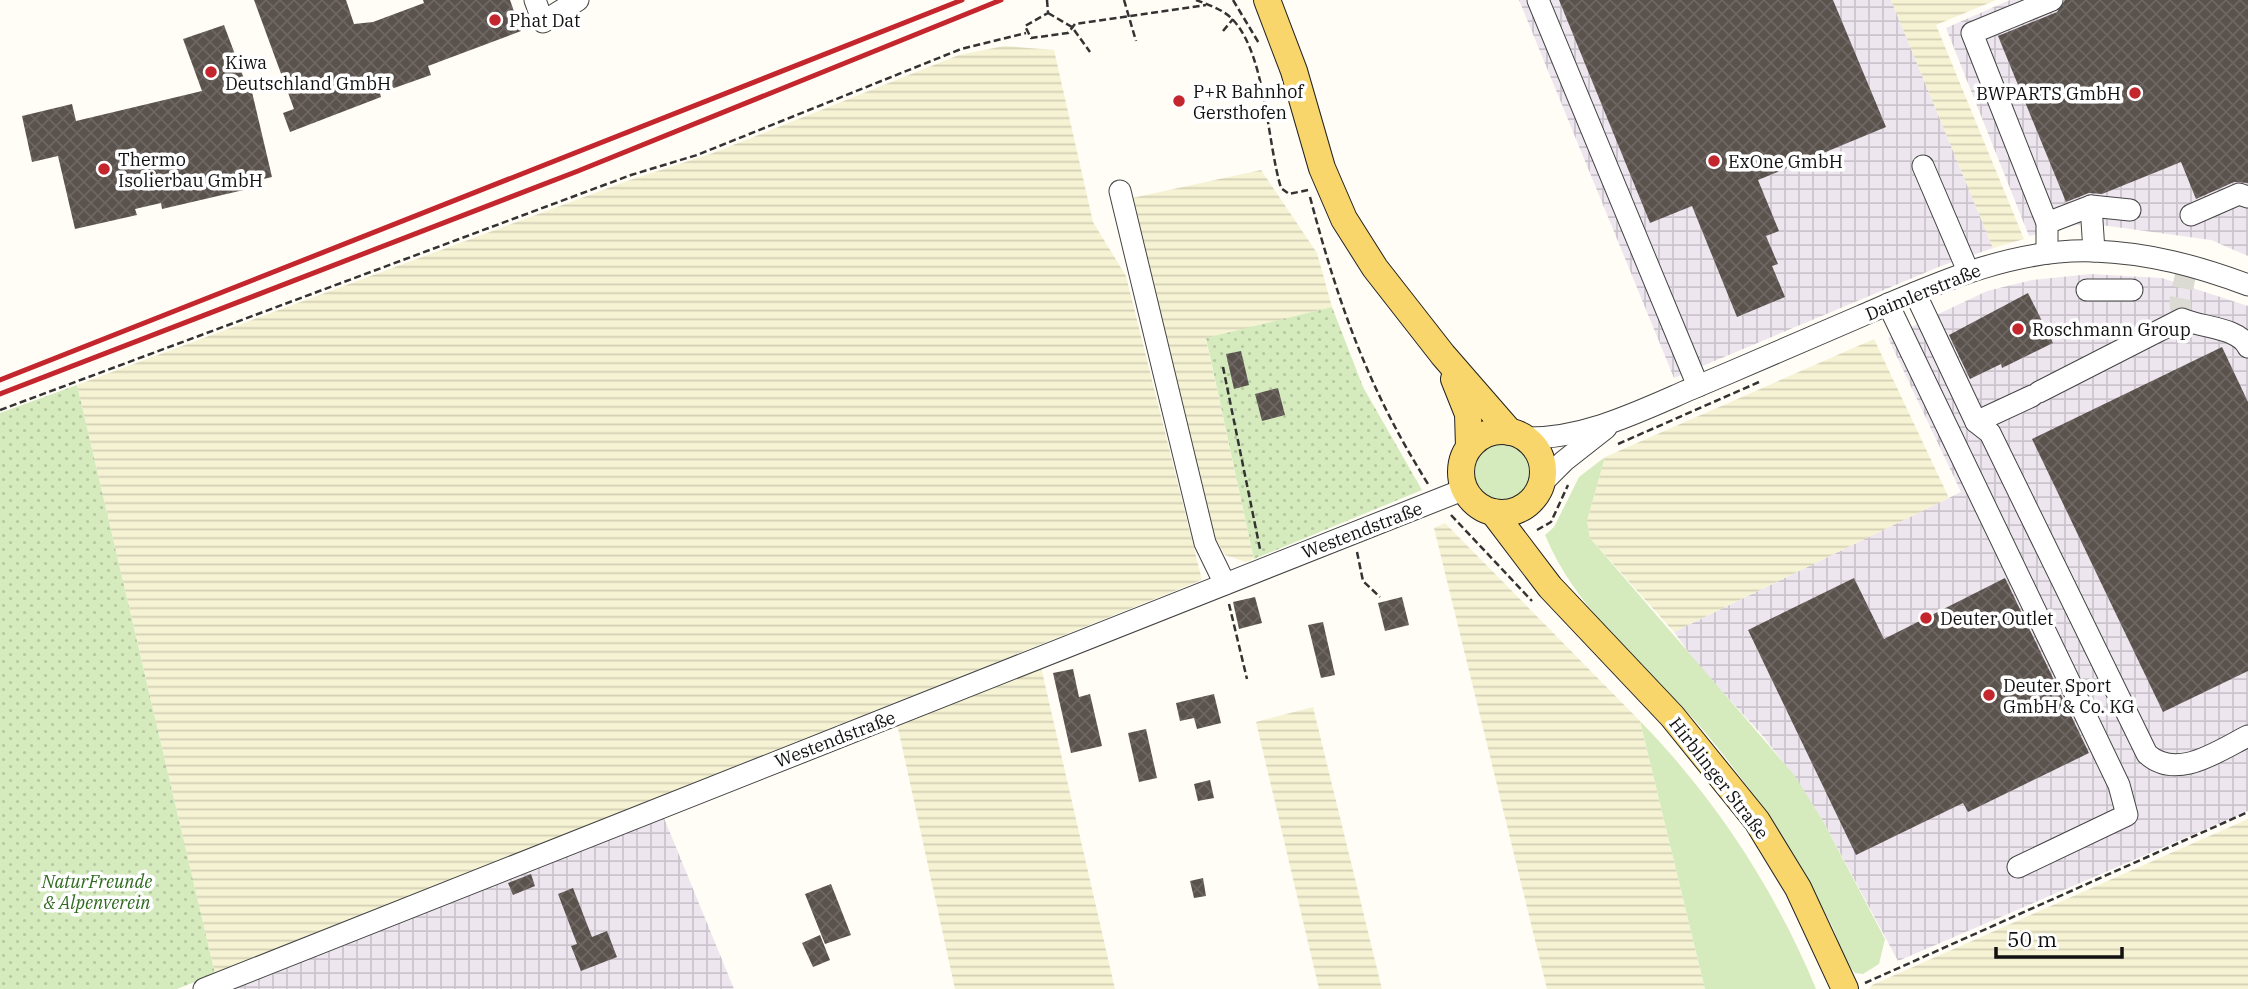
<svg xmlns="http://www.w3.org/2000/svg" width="2248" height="989" font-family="'IBM Plex Serif',serif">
	<defs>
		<pattern id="industrial-grid" width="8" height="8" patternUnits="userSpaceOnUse" patternTransform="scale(1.75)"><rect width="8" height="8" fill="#eee6ef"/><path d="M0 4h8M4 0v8" fill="none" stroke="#cbc4cc"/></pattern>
		<pattern id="farmland-rules" width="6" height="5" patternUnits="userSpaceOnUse" patternTransform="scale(1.75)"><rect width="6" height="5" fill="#f6f3d4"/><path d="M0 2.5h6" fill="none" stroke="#d2cfb5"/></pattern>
		<pattern id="garden-dots" width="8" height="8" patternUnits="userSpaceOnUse" patternTransform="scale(1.75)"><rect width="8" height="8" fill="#d5ebbd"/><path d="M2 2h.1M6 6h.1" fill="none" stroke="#b6c8a1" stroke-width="1.8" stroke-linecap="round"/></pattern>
		<pattern id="building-cross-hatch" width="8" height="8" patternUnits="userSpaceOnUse" patternTransform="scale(1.75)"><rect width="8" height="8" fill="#5a524d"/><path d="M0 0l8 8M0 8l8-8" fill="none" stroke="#6d6662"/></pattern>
	</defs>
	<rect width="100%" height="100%" fill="#fffdf5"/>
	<g fill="url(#industrial-grid)">
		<path d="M1519 0H1891L1993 248 1941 266 1674 378Z"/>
		<path d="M2010 0H2248V256L2211 240 2086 223 2029 236 1946 28Z"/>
		<path d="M2091 274 2162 278 2248 306V811L1898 961 1823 821 1795 777 1762 735 1697 664 1674 632 1961 492 1888 338 1987 291 2032 280Z"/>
		<path d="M662 813 734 989H214Z"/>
	</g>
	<g fill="url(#farmland-rules)">
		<path d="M1891 0H1996L1936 25 2024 239 1993 248Z"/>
		<path d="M1004 46 1054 50 1093 222 1126 276 1202 580 215 974 77 385 627 181 713 153 959 55Z"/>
		<path d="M1261 170 1317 253 1332 307 1206 339 1254 559 1246 562 1225 555 1212 533 1132 198Z"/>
		<path d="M1874 339 1949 498 1674 632 1590 538 1587 521 1605 457Z"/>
		<path d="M1445 523 1640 721 1705 989H1547L1434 528Z"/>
		<path d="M1041 667 1115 989H955L896 719Z"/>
		<path d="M1313 707 1382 989H1319L1256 722Z"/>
		<path d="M2248 819V989H1869L1872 985Z"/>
	</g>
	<g fill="#d5ebbd">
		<circle cx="1502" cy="471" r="31"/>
		<path d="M1605 457 1587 521 1590 538 1795 776 1823 821 1885 939 1879 964 1863 974 1855 973C1843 961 1839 941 1832 926 1820 903 1807 879 1794 856 1767 810 1716 742 1679 703 1628 649 1575 606 1545 535L1554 527 1579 477Z"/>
		<path d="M1640 721C1716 799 1775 890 1816 989H1705Z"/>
	</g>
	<g fill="url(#garden-dots)">
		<path d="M1332 307 1363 387 1422 490 1254 559 1206 338Z"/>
		<path d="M77 385 215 974 177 989H0V413Z"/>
	</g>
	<g fill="url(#building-cross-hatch)">
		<path d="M254 0H346L354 24 373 22 424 3 423 0H510L521 31 428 66 431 75 380 93 381 97 290 132 283 113 294 109Z"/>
		<path d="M1559 0H1833L1886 127 1758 180 1779 231 1766 236 1778 264 1772 266 1785 297 1737 317 1692 206 1650 223Z"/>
		<path d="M2065 0H2248V183L2234 182 2196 199 2181 162 2102 194 2089 193 2066 202 1998 36 2057 12Z"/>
		<path d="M224 25 249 92H252L272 177 246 183 248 189 162 209 161 203 135 209 137 215 75 229 58 156 32 162 22 116 72 104 76 121 202 91 183 39Z"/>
		<path d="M2028 293 2053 343 2002 368 2001 364 1970 379 1949 335Z"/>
		<path d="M2222 347 2248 402V671L2163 712 2032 439Z"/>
		<path d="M1241 351 1249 385 1234 389 1226 354Z"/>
		<path d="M1278 388 1285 415 1262 421 1255 394Z"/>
		<path d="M1854 578 1884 639 2005 578 2089 753 1968 812 1963 803 1856 855 1748 630Z"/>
		<path d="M1255 597 1262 623 1239 629 1233 602Z"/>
		<path d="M1402 597 1409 625 1385 631 1378 603Z"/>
		<path d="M1323 622 1335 675 1321 678 1308 625Z"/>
		<path d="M1073 669 1079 697 1090 694 1102 746 1071 753 1053 673Z"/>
		<path d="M1214 694 1221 723 1197 729 1194 718 1180 721 1176 703Z"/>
		<path d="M1146 729 1157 778 1139 782 1128 733Z"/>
		<path d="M1210 780 1214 798 1198 801 1194 784Z"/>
		<path d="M531 874 535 886 513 895 508 883Z"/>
		<path d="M1203 878 1206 896 1194 898 1190 881Z"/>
		<path d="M831 884 851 935 825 944 805 894Z"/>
		<path d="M573 888 592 937 607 931 617 957 581 971 571 946 577 944 558 894Z"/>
		<path d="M820 935 830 960 813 967 802 943Z"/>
	</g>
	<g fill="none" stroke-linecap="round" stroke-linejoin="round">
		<path stroke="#dbdad3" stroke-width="21" stroke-dasharray="21 10" stroke-linecap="butt" d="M2182 319 2180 301 2188 263"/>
		<g stroke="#444" stroke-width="23">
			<g id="minor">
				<path d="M535 0 543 22 578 0"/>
				<path d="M1538 0 1698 386"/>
				<path d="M1923 166 1968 271"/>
				<path d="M1120 191 1205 543 1225 584"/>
				<path d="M2091 206 2094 251"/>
				<path d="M2191 215 2239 194 2248 197"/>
				<path d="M2047 223 2091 206 2130 210"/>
				<path d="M2047 253V223L1972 33 2052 0"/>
				<path d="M2087 290H2132"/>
				<path d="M1915 293 1976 422 1990 433 2147 754C2177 781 2218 751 2248 736"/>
				<path d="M1888 304 2119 785 2127 815 2018 867"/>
				<path d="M2039 392 2182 319C2202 328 2238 327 2248 347"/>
				<path d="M1976 422 2032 396"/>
				<path d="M1525 438C1584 439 1638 412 1691 389 1748 365 1805 340 1861 316 1935 284 2012 248 2094 251 2149 253 2197 266 2248 285"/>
				<path d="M1541 484 1564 461 1606 428"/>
				<path d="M204 989 1465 489"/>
			</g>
		</g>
		<g stroke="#222" stroke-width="28">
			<g id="major">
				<path d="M1267 0 1294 71 1322 168 1344 219 1375 268 1443 355 1510 432"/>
				<path d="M1454 379 1468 414 1469 447"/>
				<circle cx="1502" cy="472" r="41"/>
				<path d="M1493 512 1550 587 1672 716 1757 821 1798 888 1845 989"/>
			</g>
		</g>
		<g stroke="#333" stroke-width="2.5" stroke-dasharray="7 3.5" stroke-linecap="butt">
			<path d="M1047 0 1048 13 1025 26 1031 38 1068 33 1075 24 1206 5"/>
			<path d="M1124 0 1136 41"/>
			<path d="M1196 0C1209 5 1225 10 1234 21 1266 57 1267 142 1281 188L1289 194 1308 190"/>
			<path d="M1233 0 1260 45"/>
			<path d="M1048 13 1072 27 1090 52"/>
			<path d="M1223 31 1233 19"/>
			<path d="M1310 197C1339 306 1368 388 1428 484"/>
			<path d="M1223 367 1260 549"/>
			<path d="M0 410 631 175 697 155 961 49 1026 33"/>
			<path d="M1618 444 1759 382"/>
			<path d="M1451 515 1532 601"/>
			<path d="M1537 530 1551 522 1568 485"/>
			<path d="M1357 552 1363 581 1380 597"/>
			<path d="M1229 604 1247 679"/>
			<path d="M1865 983 2248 812"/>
		</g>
		<use href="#minor" stroke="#fff" stroke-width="21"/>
		<use href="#major" stroke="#f9d66b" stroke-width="26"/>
		<g stroke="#c4262e" stroke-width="5">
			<path d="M0 380 962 0"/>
			<path d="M0 394 578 171 1001 0"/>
		</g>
	</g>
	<g fill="#c4262e" stroke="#fff" stroke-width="2.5">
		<circle cx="495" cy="20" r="7"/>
		<circle cx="211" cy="72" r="7"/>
		<circle cx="2135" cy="93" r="7"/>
		<circle cx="1179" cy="101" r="7"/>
		<circle cx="1714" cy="161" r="7"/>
		<circle cx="104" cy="169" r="7"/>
		<circle cx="2018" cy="329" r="7"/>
		<circle cx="1926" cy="618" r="7"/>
		<circle cx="1989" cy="695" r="7"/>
	</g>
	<g text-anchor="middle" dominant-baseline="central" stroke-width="7" stroke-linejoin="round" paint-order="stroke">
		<g font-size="18" fill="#111" stroke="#fff" text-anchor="start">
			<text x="509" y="20">Phat Dat</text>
			<text x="225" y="62">Kiwa<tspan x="225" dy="21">Deutschland GmbH</tspan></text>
			<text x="1193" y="91">P+R Bahnhof<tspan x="1193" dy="21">Gersthofen</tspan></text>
			<text x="2121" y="93" text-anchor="end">BWPARTS GmbH</text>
			<text x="118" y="159">Thermo<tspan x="118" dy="21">Isolierbau GmbH</tspan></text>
			<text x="1728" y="161">ExOne GmbH</text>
			<text x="2032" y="329">Roschmann Group</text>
			<text x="1940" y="618">Deuter Outlet</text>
			<text x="2003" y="685">Deuter Sport<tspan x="2003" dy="21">GmbH &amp; Co. KG</tspan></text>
		</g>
		<g font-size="18" fill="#111" stroke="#fff">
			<text transform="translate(1923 292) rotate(-22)">Daimlerstraße</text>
			<text transform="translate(1362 530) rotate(-21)">Westendstraße</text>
			<text transform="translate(835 739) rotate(-21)">Westendstraße</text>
			<text transform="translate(1719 778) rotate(52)">Hirblinger Straße</text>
		</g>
		<g font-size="18" font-style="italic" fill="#2f6b1f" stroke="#fff">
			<text x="97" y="881">NaturFreunde<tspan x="97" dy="21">&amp; Alpenverein</tspan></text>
		</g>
	</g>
	<path d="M1996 947v10h126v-10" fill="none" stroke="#111111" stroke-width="3.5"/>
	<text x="2007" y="947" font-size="21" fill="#111111" stroke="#ffffff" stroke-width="5" paint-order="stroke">50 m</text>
</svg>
